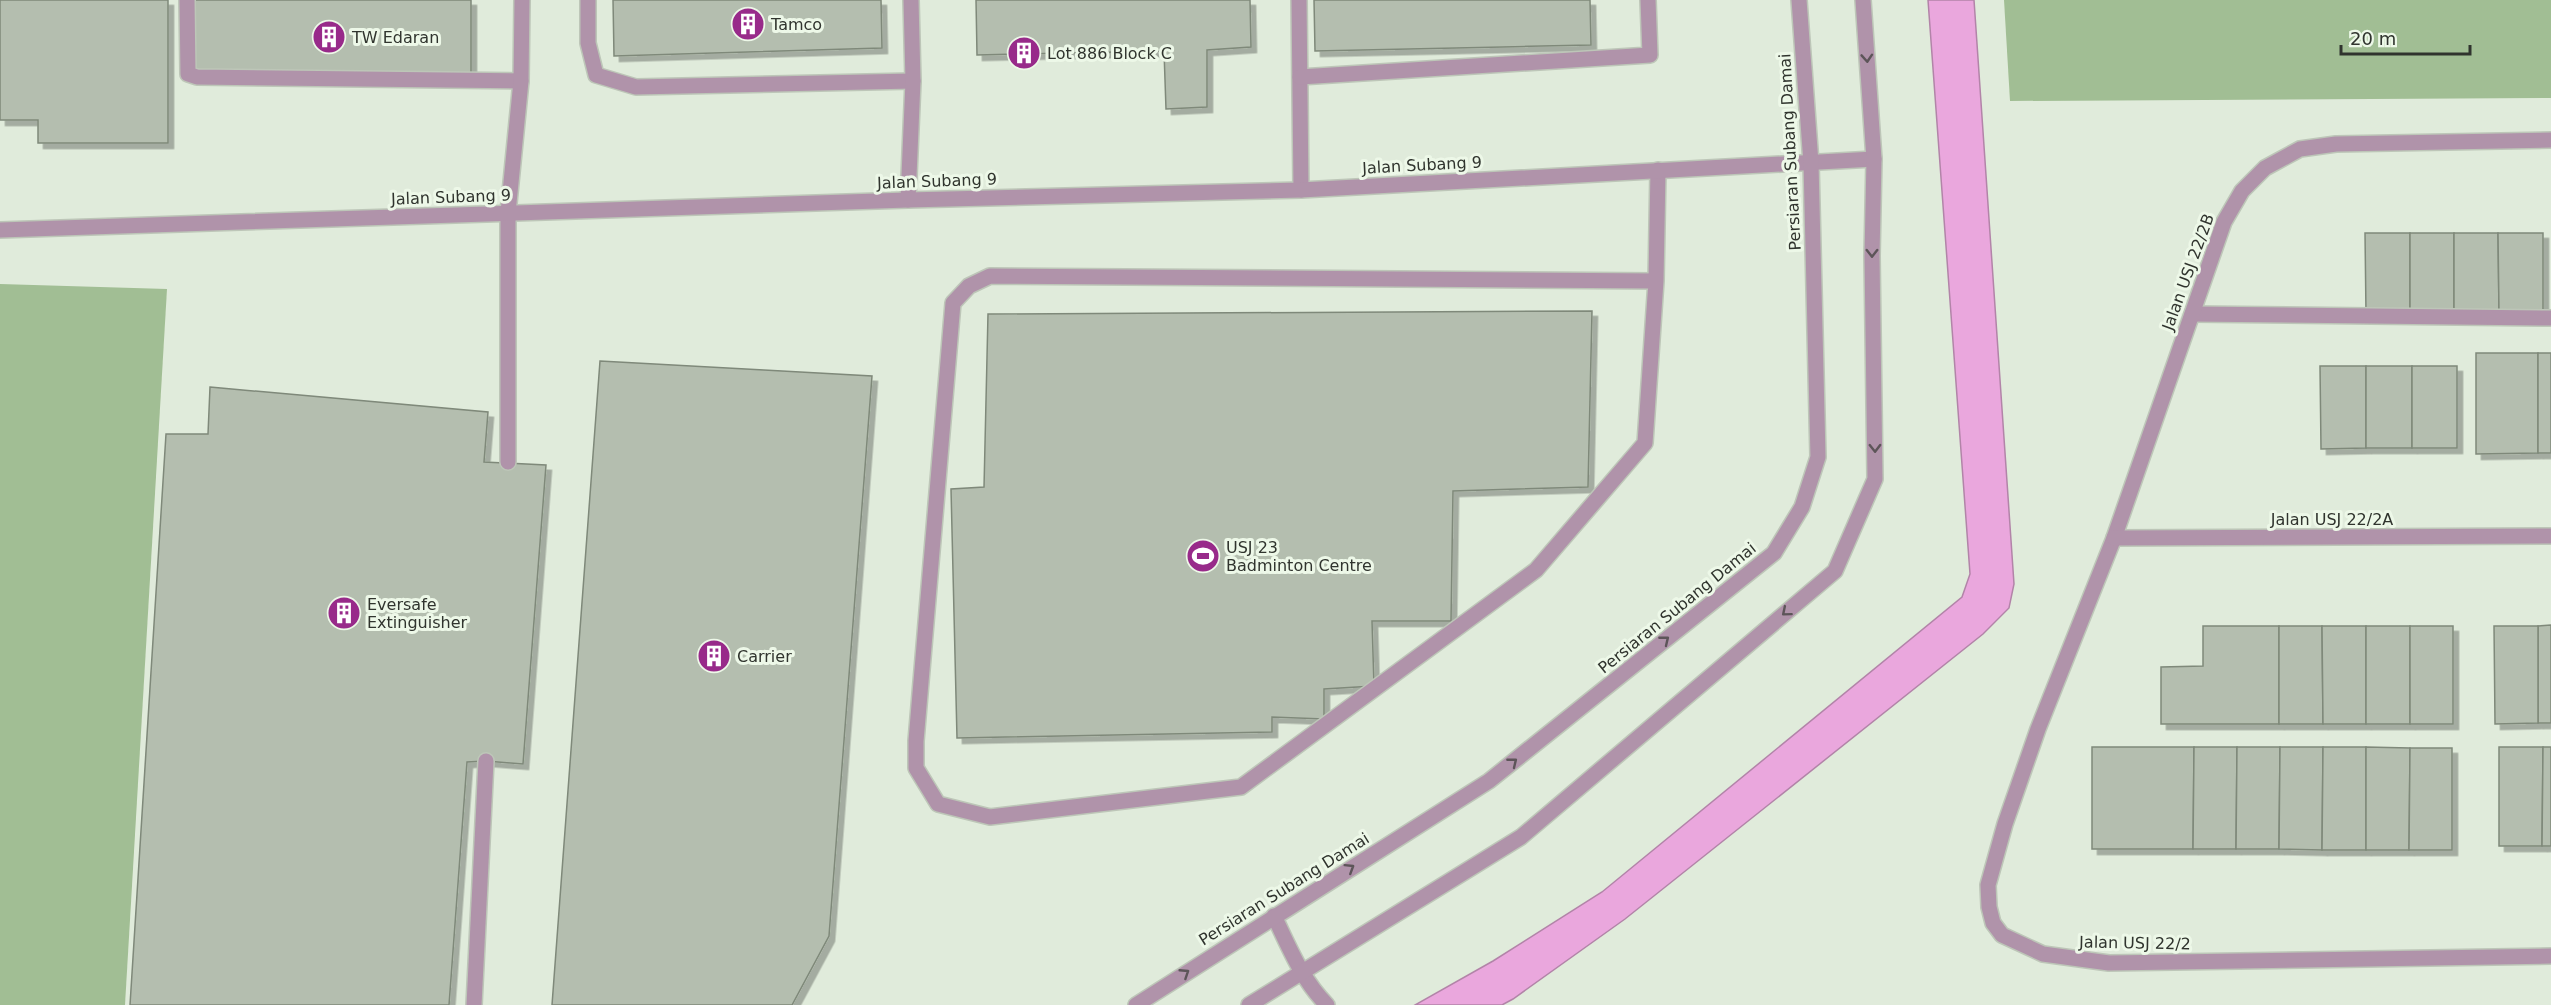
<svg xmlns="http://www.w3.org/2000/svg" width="2551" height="1005" font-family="'DejaVu Sans',sans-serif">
	<defs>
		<filter id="shadow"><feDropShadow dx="5.5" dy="5.5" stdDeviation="0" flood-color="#0004"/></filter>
	</defs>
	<rect width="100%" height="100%" fill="#e0ebdb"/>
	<g fill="#a1be94">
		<path d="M2004 0H2551V98L2010 101Z"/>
		<path d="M0 284 167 289 125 1005H0Z"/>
	</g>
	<path fill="#eaa7dd" stroke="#b284a8" stroke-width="1.5" d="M1928 0H1974L2014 584 2009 608 1983 634 1625 919 1513 999 1502 1005H1415L1493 961 1602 892 1962 597 1970 574Z"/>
	<g fill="#b4beaf" stroke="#7f897a" stroke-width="1.5" filter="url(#shadow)">
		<path d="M0 0H168V143H38V120H0Z"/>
		<path d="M188 0H471V73L188 75Z"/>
		<path d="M613 0H881L882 48 614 56Z"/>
		<path d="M976 0H1250L1251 47 1207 50V107L1166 109 1164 51 977 55Z"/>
		<path d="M1314 0H1590L1591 45 1315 51Z"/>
		<path d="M2365 233H2410V314H2366Z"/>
		<rect x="2410" y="233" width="44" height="81"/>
		<path d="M2454 233H2498L2499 313 2454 314Z"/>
		<path d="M2498 233H2543V313H2499Z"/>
		<path d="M1592 311 1588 487 1453 491 1451 621H1372L1374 686 1324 689V719L1272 717V732L957 738 951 489 984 487 988 314Z"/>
		<path d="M2476 353H2538V453L2476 454Z"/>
		<rect x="2538" y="353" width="13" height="100"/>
		<path d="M600 361 872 376 829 936 792 1005H552Z"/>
		<path d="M2320 366H2366V448L2321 449Z"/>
		<rect x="2366" y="366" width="46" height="82"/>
		<rect x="2412" y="366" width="45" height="82"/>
		<path d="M210 387 488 412 484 462 546 465 523 764 486 761 467 762 449 1005H130L166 434H208Z"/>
		<path d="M2551 625V723H2538V626Z"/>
		<path d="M2203 626H2279V724H2161V667L2203 666Z"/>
		<path d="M2279 626H2322L2323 724H2279Z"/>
		<path d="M2322 626H2366V724H2323Z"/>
		<rect x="2366" y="626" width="44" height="98"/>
		<rect x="2410" y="626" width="43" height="98"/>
		<path d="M2494 626H2538V723L2495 724Z"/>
		<path d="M2092 747H2194L2193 849H2092Z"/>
		<path d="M2194 747H2237L2236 849H2193Z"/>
		<path d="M2237 747H2280L2279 849H2236Z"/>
		<path d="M2280 747H2323L2322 850 2279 849Z"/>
		<path d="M2323 747H2366V850H2322Z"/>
		<path d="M2366 747 2410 748 2409 850H2366Z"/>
		<path d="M2499 747H2543L2542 846H2499Z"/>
		<path d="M2543 747H2551V846H2542Z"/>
		<path d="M2410 748H2452V850H2409Z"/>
	</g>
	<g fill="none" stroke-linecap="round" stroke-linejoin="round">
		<g stroke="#bdc6b8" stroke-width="18">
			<g id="service">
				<path d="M187 0 188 74 197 77 521 81"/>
				<path d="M588 0V43L596 75 636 87 913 81"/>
				<path d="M1299 0 1301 190"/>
				<path d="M1300 77 1650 55 1648 0"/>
				<path d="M908 200 913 81 911 0"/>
				<path d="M1656 281 990 276 969 286 953 303 916 741V768L938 804 990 817 1241 787 1536 570 1645 443 1656 281 1658 170"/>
				<path d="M2192 314 2551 318"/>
				<path d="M508 462V213L521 81 522 0"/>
				<path d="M474 1005 486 761"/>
			</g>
		</g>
		<g stroke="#bdc6b8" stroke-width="18">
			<g id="minor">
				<path d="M2551 140 2336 144 2300 149 2265 168 2242 191 2224 222 2114 538 2038 729 2005 824 1988 885 1989 907 1993 923 2002 935 2043 954 2109 963 2551 956"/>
				<path d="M0 230 908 200 1301 190 1874 159"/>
				<path d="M2114 538 2551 536"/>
			</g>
		</g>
		<g stroke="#bdc6b8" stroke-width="18">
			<g id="tertiary">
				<path d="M1274 916C1289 947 1302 980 1327 1005"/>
				<path d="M1136 1005 1489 781 1774 553 1802 507 1818 457 1811 163 1799 0"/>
				<path d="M1249 1005 1521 837 1835 571 1875 479 1872 256 1874 159 1863 0"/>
			</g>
		</g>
		<use href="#service" stroke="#b093aa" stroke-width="15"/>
		<use href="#minor" stroke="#b093aa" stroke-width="15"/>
		<use href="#tertiary" stroke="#b093aa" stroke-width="15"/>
	</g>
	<defs><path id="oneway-chevron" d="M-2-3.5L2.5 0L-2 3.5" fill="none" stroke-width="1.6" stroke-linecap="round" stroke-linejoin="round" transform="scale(1.5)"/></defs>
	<g stroke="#5d5559">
		<use href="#oneway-chevron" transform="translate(1867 58) rotate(86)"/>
		<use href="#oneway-chevron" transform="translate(1872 253) rotate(90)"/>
		<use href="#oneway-chevron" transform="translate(1875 448) rotate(89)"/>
		<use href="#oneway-chevron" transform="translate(1786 612) rotate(140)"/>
		<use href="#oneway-chevron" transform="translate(1665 640) rotate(-39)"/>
		<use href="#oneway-chevron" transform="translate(1513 762) rotate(-39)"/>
		<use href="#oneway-chevron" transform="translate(1350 868) rotate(-32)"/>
		<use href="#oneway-chevron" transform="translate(1185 973) rotate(-33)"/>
	</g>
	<defs>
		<g id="building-disc" transform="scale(1.725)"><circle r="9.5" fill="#982a8a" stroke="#edf8e8"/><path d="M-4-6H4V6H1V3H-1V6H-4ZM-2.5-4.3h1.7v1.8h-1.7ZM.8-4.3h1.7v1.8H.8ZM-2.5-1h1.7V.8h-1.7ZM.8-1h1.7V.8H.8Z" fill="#fff"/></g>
		<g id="stadium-disc" transform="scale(1.725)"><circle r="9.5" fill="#982a8a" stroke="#edf8e8"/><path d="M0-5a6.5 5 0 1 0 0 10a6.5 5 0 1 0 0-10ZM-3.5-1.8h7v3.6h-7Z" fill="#fff"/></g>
	</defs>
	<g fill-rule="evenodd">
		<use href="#building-disc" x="748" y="24"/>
		<use href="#building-disc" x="329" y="37"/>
		<use href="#building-disc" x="1024" y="53"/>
		<use href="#stadium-disc" x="1203" y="556"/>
		<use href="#building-disc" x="344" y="613"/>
		<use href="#building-disc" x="714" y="656"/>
	</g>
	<g text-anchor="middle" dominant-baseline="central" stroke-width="6" stroke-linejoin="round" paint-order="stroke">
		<g font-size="16" fill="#30342e" stroke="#edf8e8" text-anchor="start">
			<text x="771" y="24">Tamco</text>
			<text x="352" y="37">TW Edaran</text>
			<text x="1047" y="53">Lot 886 Block C</text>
			<text x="1226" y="547">USJ 23<tspan x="1226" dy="18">Badminton Centre</tspan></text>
			<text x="367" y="604">Eversafe<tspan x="367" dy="18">Extinguisher</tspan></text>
			<text x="737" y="656">Carrier</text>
		</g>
		<g font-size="16" fill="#30342e" stroke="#edf8e8">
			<text transform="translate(1790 152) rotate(-93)">Persiaran Subang Damai</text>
			<text transform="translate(1422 165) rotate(-3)">Jalan Subang 9</text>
			<text transform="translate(937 181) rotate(-2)">Jalan Subang 9</text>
			<text transform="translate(451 197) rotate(-2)">Jalan Subang 9</text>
			<text transform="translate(2188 272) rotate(-70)">Jalan USJ 22/2B</text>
			<text x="2332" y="519">Jalan USJ 22/2A</text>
			<text transform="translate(1677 608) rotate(-39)">Persiaran Subang Damai</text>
			<text transform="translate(1284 889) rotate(-32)">Persiaran Subang Damai</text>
			<text transform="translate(2135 943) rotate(1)">Jalan USJ 22/2</text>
		</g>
	</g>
	<path d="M2341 45v9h129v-9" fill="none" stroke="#30342e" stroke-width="3"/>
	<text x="2350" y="45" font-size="18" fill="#30342e" stroke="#edf8e8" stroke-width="4.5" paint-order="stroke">20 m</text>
</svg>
